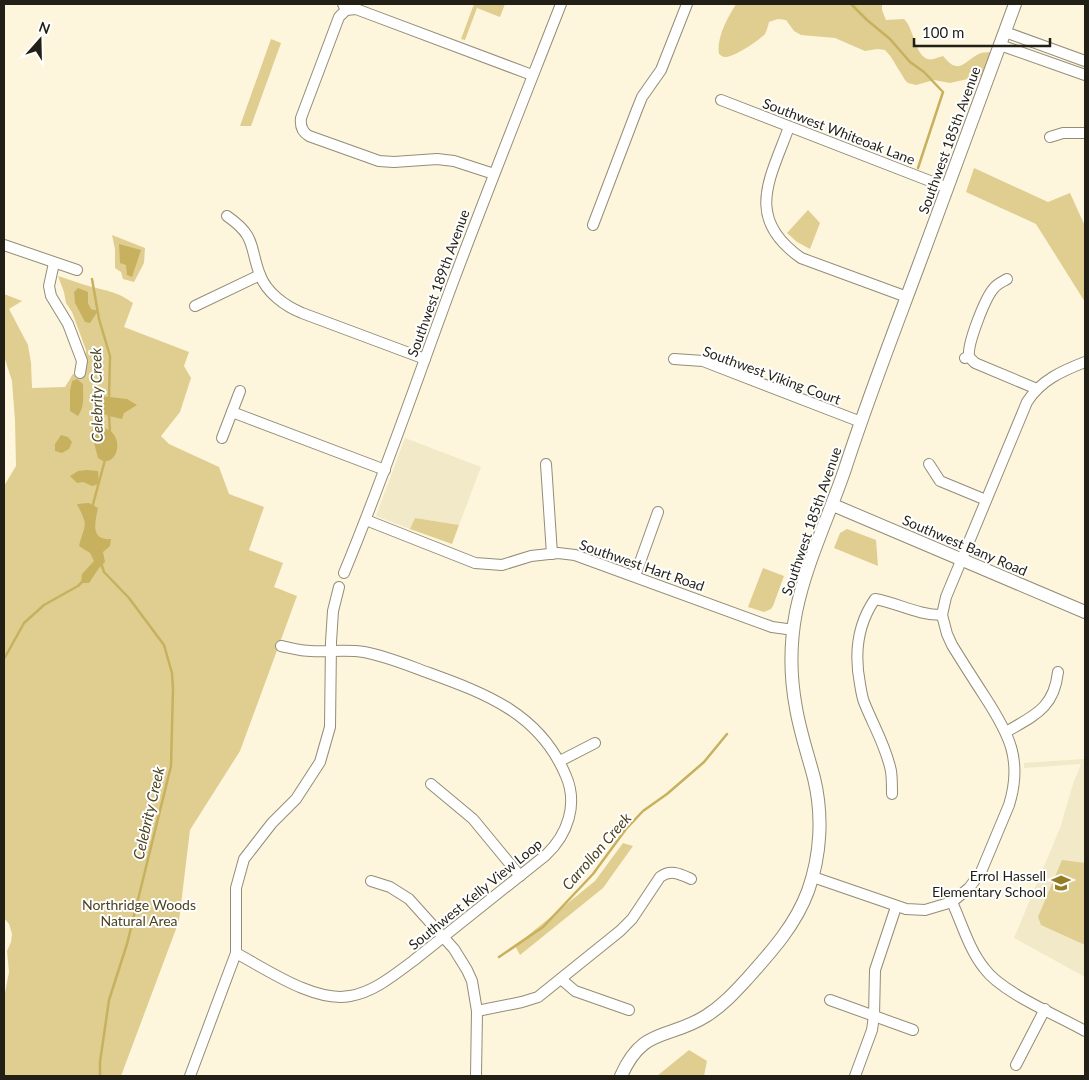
<svg xmlns="http://www.w3.org/2000/svg" width="1089" height="1080" font-family="Lato,sans-serif">
	<rect width="100%" height="100%" fill="#fdf6dd"/>
	<g fill="#f2e9c9">
		<path d="M405 438 481 467 459 525 415 518 410 529 376 516Z"/>
		<path d="M1085 756V977L1014 938 1060 828 1073 784 1081 764 1024 768V763L1084 759Z"/>
	</g>
	<g fill="#dfce90">
		<path d="M474 4H505L500 17 477 8 465 40 461 39Z"/>
		<path d="M736 4H882V10L886 20 904 19C914 28 915 56 928 59 932 61 938 57 943 56 960 77 964 60 981 53 985 52 989 52 994 52L989 69 981 76 950 83 934 80 916 85 908 83 905 80 891 57 885 50 877 49 865 51 835 38 801 35 794 31 786 20 778 19 769 22C768 26 767 30 765 34 760 40 734 57 726 57 722 57 722 56 719 54 716 38 728 17 736 4Z"/>
		<path d="M271 39 281 43 251 126H240Z"/>
		<path d="M974 168 1048 202 1070 193 1085 226V302L1036 224 966 192Z"/>
		<path d="M808 210 820 223 810 249 797 242 787 233Z"/>
		<path d="M112 235 145 248 144 263 134 282 123 279 121 272 115 268V249Z"/>
		<path d="M58 276C67 279 76 282 85 285 105 291 115 290 133 303L124 327 189 352 184 366 191 378 180 412 161 436 169 444 219 467 229 494 264 507 249 550 283 563 274 587 297 596 240 751 190 830 179 921 121 1076H4V998L9 972 7 951 11 942 12 934 9 924 4 918V486L16 466 15 421 12 381 4 356V294L22 301 9 309 28 345 31 363 32 388 65 387 73 374 83 375 86 350 72 312 66 303 64 292Z"/>
		<path d="M415 518 459 525 452 544 410 529Z"/>
		<path d="M847 529 876 540 878 566 834 548 840 533Z"/>
		<path d="M763 568 784 576 773 606 771 609 764 612 748 607Z"/>
		<path d="M623 843 633 846 603 888 520 955 515 946 595 881Z"/>
		<path d="M1062 860 1085 863V945L1041 925 1038 917Z"/>
		<path d="M689 1050 707 1061 704 1076H657Z"/>
	</g>
	<g fill="#c7b15f">
		<path d="M119 244 141 250 132 277 127 275 126 265 120 263Z"/>
		<path d="M78 288 88 292V303L91 309 98 311 90 323 85 322 75 303 74 292Z"/>
		<path d="M77 379 83 384C83 396 85 406 78 416L70 411V391L72 381Z"/>
		<path d="M101 396 127 399 137 405 124 413 122 419C106 415 97 416 94 397Z"/>
		<path d="M96 427C126 427 120 463 105 461 102 461 100 459 98 458L91 431Z"/>
		<path d="M61 435 68 437 72 442 69 449 62 453 55 451V444Z"/>
		<path d="M87 470 98 471 99 484 92 486 83 482 77 483 70 476 78 471Z"/>
		<path d="M89 503 98 508C95 522 90 541 111 539L110 546 103 552 105 562 99 568 89 583H81L82 574 94 561 90 553 79 546C85 522 89 528 77 504Z"/>
	</g>
	<g fill="none" stroke-linecap="round" stroke-linejoin="round">
		<g stroke="#c7b15f" stroke-width="2.5">
			<path d="M851 4 867 20 890 39 910 62 924 72 943 92 918 168"/>
			<path d="M92 279 99 319 110 356 109 398"/>
			<path d="M109 414 110 433"/>
			<path d="M92 508 105 460"/>
			<path d="M4 659 24 623 44 605 78 586 82 582"/>
			<path d="M499 957 543 927 593 874 626 829 643 811 667 794 704 762 727 734"/>
			<path d="M100 1076V1062L109 1000 127 944 171 766 173 689 172 673 164 645 129 598 104 572 101 563"/>
		</g>
		<g stroke="#938d77" stroke-width="12">
			<g id="minor">
				<path d="M343 4 346 10 339 17 301 118C300 126 302 132 309 136L379 161 394 162 437 159 454 161 494 174"/>
				<path d="M346 10 356 9 532 75"/>
				<path d="M1005 32 1085 61"/>
				<path d="M1000 45 1085 75"/>
				<path d="M721 100 948 188"/>
				<path d="M789 127C770 179 744 218 801 258L907 297"/>
				<path d="M1050 137 1063 133H1085"/>
				<path d="M227 216C257 237 249 246 260 275 267 293 285 306 302 313L425 359"/>
				<path d="M593 225 636 112 642 97 661 70 687 4"/>
				<path d="M4 245 77 270"/>
				<path d="M54 263 49 286 51 296 68 324 82 361 80 373"/>
				<path d="M195 306 260 275"/>
				<path d="M969 357C967 344 985 298 994 288 997 284 1002 282 1007 279"/>
				<path d="M965 358 969 357 975 363 1037 389"/>
				<path d="M674 359 703 361 861 422"/>
				<path d="M232 412 385 470"/>
				<path d="M222 438 240 391"/>
				<path d="M546 464 552 554"/>
				<path d="M929 464 940 481 986 500"/>
				<path d="M366 520 475 563 502 565 531 556 558 553 575 555 772 627 794 630"/>
				<path d="M344 573C384 477 417 379 453 282 488 189 525 96 561 4"/>
				<path d="M635 576 658 512"/>
				<path d="M1006 732C1035 715 1054 708 1058 672"/>
				<path d="M560 761 595 743"/>
				<path d="M431 784 473 819 520 876"/>
				<path d="M892 794C892 786 892 778 891 771 886 746 873 725 864 702 862 697 861 690 860 684 854 653 857 625 875 599 898 603 917 615 942 615"/>
				<path d="M813 877 906 909 925 910 952 902 969 888 981 872 1009 805C1023 760 1009 734 985 697 974 680 963 663 952 645L947 634 942 615 946 597 1027 402C1041 380 1062 371 1085 362"/>
				<path d="M371 881 390 887 409 899 454 949 467 970 472 981 477 1011 476 1076"/>
				<path d="M952 902C962 924 969 949 984 968 1002 993 1057 1015 1085 1031"/>
				<path d="M236 953C266 969 315 1003 350 996 374 992 394 975 413 961L546 855C568 834 578 804 566 776 540 714 487 694 429 673 407 665 386 656 364 652 347 649 328 652 311 651 301 651 291 648 281 646"/>
				<path d="M561 979 575 991 629 1010"/>
				<path d="M830 1000 913 1030"/>
				<path d="M477 1011 522 1002 538 997 620 931 632 919 660 877C671 869 680 874 691 879"/>
				<path d="M1016 1065 1045 1009"/>
				<path d="M190 1076 236 953V888L244 859 272 823 296 799 320 762 330 727 331 642 333 611 339 587"/>
				<path d="M855 1076 872 1030 874 1016 875 970 896 907"/>
			</g>
		</g>
		<g stroke="#938d77" stroke-width="14">
			<g id="tertiary">
				<path d="M833 505 1085 612"/>
				<path d="M621 1076C643 1026 668 1040 706 1016 722 1006 734 993 746 980 771 952 795 926 808 891 821 855 823 815 814 778 808 755 800 732 796 708 790 676 790 643 796 612 806 563 829 516 845 469 868 398 895 329 921 259 953 174 984 89 1015 4"/>
			</g>
		</g>
		<use href="#minor" stroke="#fff" stroke-width="10"/>
		<use href="#tertiary" stroke="#fff" stroke-width="12"/>
	</g>
	<defs>
		<g id="school-bare" transform="scale(1.5)"><path d="M0-5L7-2L0 1L-7-2ZM-4 1L0 2.5L4 1V4Q0 6-4 4Z" fill="#947e25" stroke="#fff" stroke-width="2.5" paint-order="stroke"/></g>
	</defs>
	<g fill-rule="evenodd">
		<use href="#school-bare" x="1061" y="883"/>
	</g>
	<g text-anchor="middle" dominant-baseline="central" stroke-width="4" stroke-linejoin="round" paint-order="stroke">
		<g font-size="14" fill="#211f16" stroke="#fff">
			<text transform="translate(839 131) rotate(21)">Southwest Whiteoak Lane</text>
			<text transform="translate(949 140) rotate(-70)">Southwest 185th Avenue</text>
			<text transform="translate(438 283) rotate(-70)">Southwest 189th Avenue</text>
			<text transform="translate(772 375) rotate(20)">Southwest Viking Court</text>
			<text transform="translate(811 521) rotate(-71)">Southwest 185th Avenue</text>
			<text transform="translate(965 545) rotate(23)">Southwest Bany Road</text>
			<text transform="translate(642 565) rotate(19)">Southwest Hart Road</text>
			<text transform="translate(475 894) rotate(-39)">Southwest Kelly View Loop</text>
		</g>
		<g font-size="14" fill="#211f16" stroke="#fff" text-anchor="end">
			<text x="1046" y="875">Errol Hassell<tspan x="1046" dy="16">Elementary School</tspan></text>
		</g>
		<g font-size="14" fill="#4c421f" stroke="#fff">
			<text x="139" y="904">Northridge Woods<tspan x="139" dy="16">Natural Area</tspan></text>
		</g>
		<g font-size="15" font-style="italic" fill="#4d4420" stroke="#fff">
			<text transform="translate(96 395) rotate(-91)">Celebrity Creek</text>
			<text transform="translate(148 813) rotate(-77)">Celebrity Creek</text>
			<text transform="translate(596 851) rotate(-49)">Carrollon Creek</text>
		</g>
	</g>
	<rect width="1089" height="1080" fill="none" stroke="#211f16" stroke-width="10"/>
	<g transform="translate(40 40) rotate(20)" stroke="#ffffff" stroke-width="4" paint-order="stroke">
	<path d="M0-4L9 19L0 12L-9 19Z" fill="#211f16"/>
	<text y="-8" font-size="14" font-weight="bold" text-anchor="middle" fill="#211f16">N</text>
	</g>
	<path d="M914 38v8h136v-8" fill="none" stroke="#211f16" stroke-width="2.5"/>
	<text x="922" y="38" font-size="15" fill="#211f16" stroke="#ffffff" stroke-width="4" paint-order="stroke">100 m</text>
</svg>
